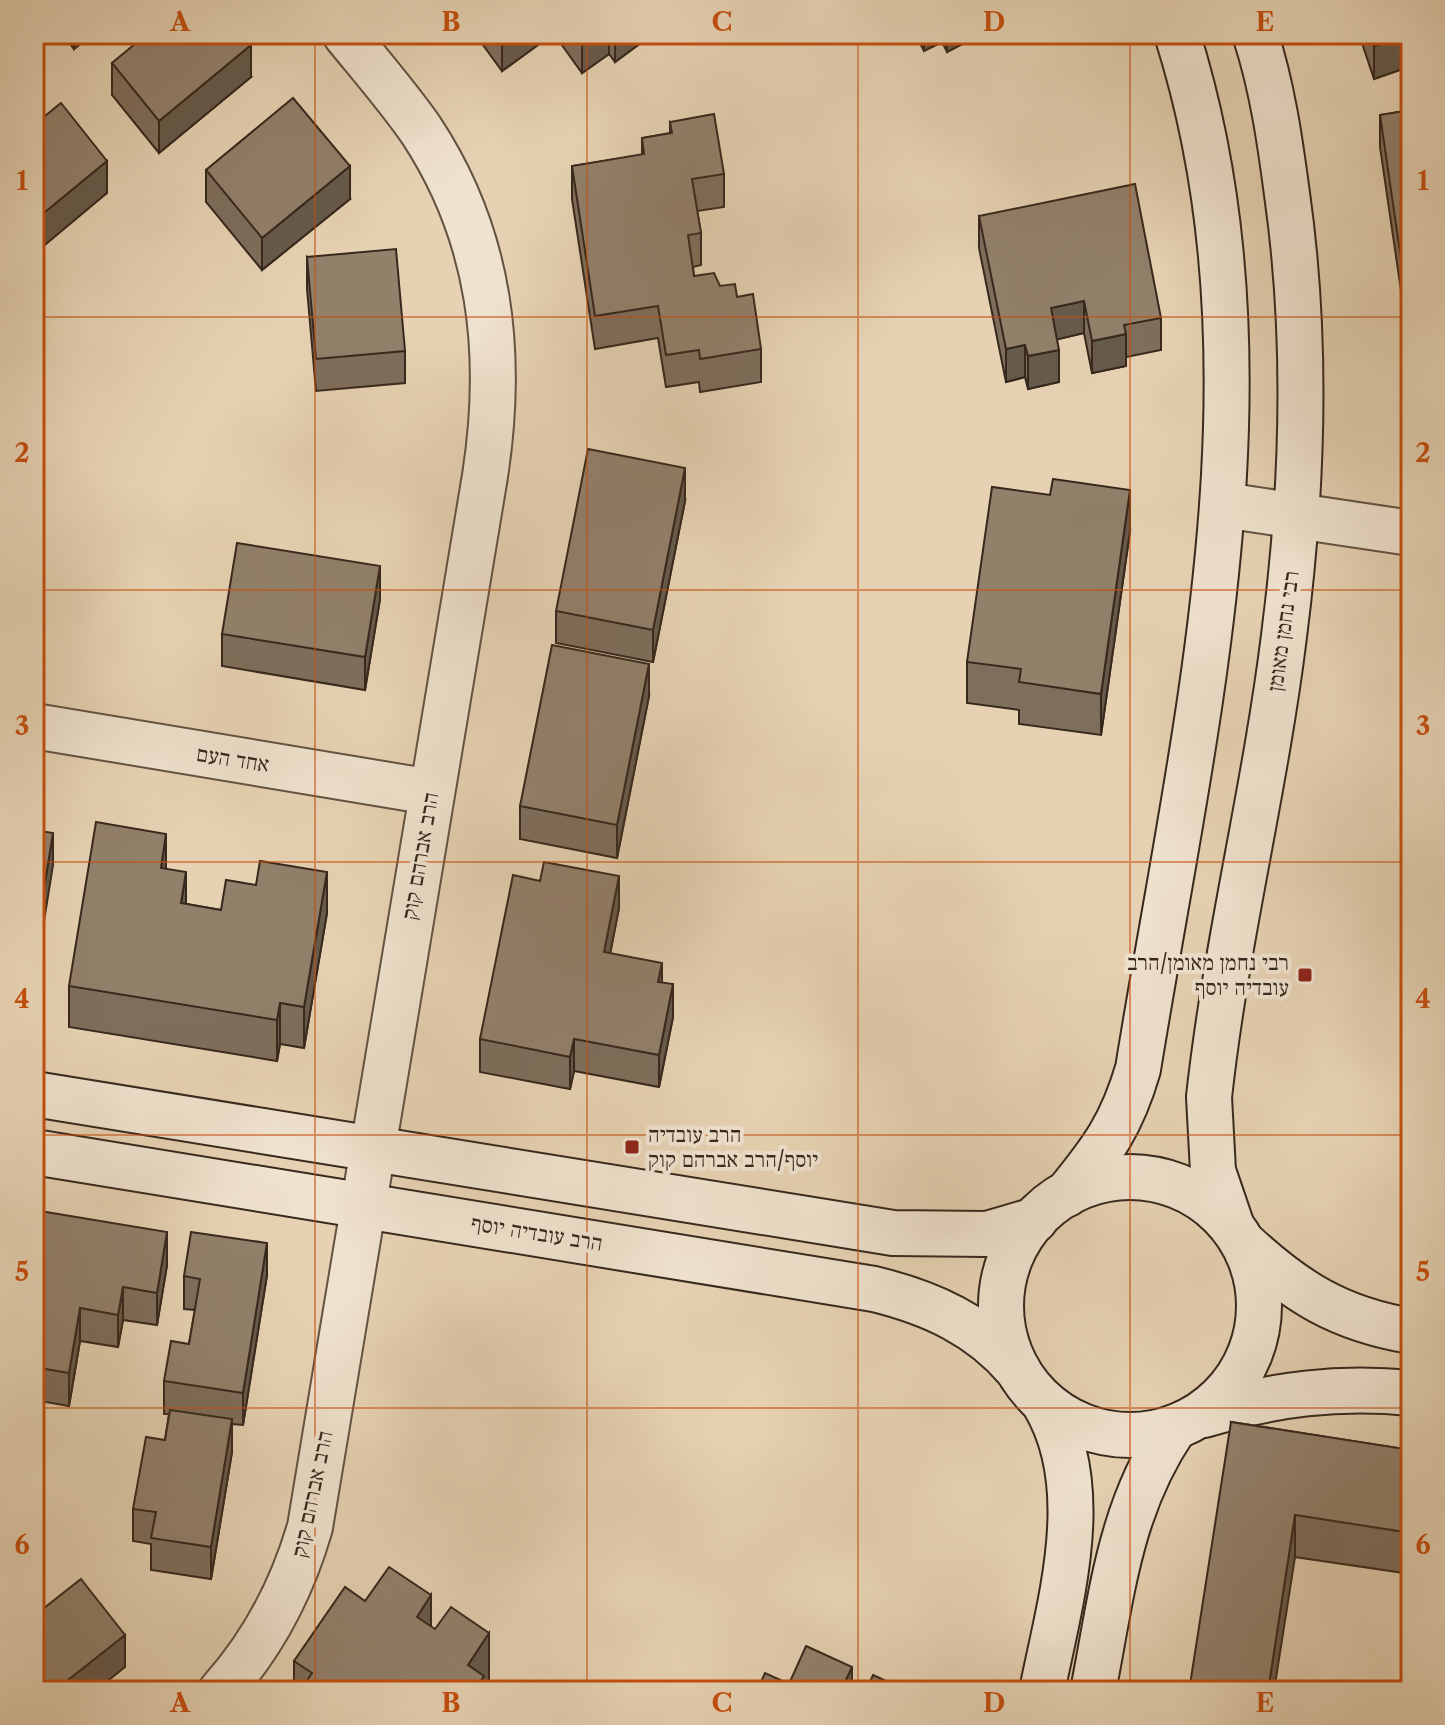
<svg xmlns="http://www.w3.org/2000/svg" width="1445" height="1725" font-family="'Libre Caslon Text','Frank Ruhl Libre',serif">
	<rect width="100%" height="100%" fill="#e6d2b3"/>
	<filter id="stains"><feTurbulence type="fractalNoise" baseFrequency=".0025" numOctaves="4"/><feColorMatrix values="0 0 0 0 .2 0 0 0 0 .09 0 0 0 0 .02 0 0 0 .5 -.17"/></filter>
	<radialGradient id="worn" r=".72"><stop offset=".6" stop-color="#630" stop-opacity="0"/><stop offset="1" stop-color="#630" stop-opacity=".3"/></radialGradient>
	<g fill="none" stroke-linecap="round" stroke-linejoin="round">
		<g stroke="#635242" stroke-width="48">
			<g id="street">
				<path d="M1224 505 1411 533"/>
				<path d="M34 726 431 792"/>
				<path d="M221 1691C264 1643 292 1589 310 1527L485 476C504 353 491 236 421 130 398 97 371 66 345 34"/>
			</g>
		</g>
		<g stroke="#37281d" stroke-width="48">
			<g id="secondary">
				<path d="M34 1094 893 1233 987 1234 1035 1220"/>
				<path d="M34 1152 874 1289C931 1303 980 1325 1018 1370"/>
				<circle cx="1130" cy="1306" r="129"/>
				<path d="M1067 1194C1103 1150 1122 1124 1138 1069 1193 729 1284 373 1177 34"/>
				<path d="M1231 1224 1213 1171 1209 1097C1226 942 1265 790 1284 636 1303 489 1308 341 1287 194 1280 141 1272 85 1255 34"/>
				<path d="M1243 1243C1296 1292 1339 1319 1411 1331"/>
				<path d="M1204 1415C1274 1394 1338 1386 1411 1393"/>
				<path d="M1042 1691C1060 1601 1095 1488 1044 1403"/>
				<path d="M1093 1691C1112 1595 1119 1509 1175 1427"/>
			</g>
		</g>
		<use href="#street" stroke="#efe2ce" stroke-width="44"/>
		<use href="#secondary" stroke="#efe2ce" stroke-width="44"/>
	</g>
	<g fill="#7e6e5c" stroke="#37281d" stroke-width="2">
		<path d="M62 34H92L74 49Z"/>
		<path d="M475 34H553L502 71Z"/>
		<path d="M554 34H653L615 62 609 54 582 73Z"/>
		<path d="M915 34H976V37L947 52 942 42 924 51Z"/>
		<path d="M1359 34H1411V66L1374 79Z"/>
		<path d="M112 63 251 77 159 153 112 95Z"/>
		<path d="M1411 110V317L1405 318 1380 147V115Z"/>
		<path d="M670 122 724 174V207L697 211 701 233V265L693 267 694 276 720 286 737 297 761 349V382L700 392 699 382 666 387 658 338 595 349 572 199V166L642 155V138L670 133Z"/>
		<path d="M206 170 350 199 262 270 206 202Z"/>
		<path d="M979 216 1161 318V350L1126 357V366L1092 373 1084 333 1057 339 1059 382 1028 389 1025 377 1006 382 979 248Z"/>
		<path d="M307 257 405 351V383L316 391 307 289Z"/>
		<path d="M1411 398V443H1409V410Z"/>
		<path d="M685 501 653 662 556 643V611Z"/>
		<path d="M1130 531 1101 735 1019 724V710L967 703V662Z"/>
		<path d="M380 599 365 690 222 666V634Z"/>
		<path d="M649 696 617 858 520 839V806Z"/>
		<path d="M166 869 186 904 221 910 327 913 304 1048 280 1044 277 1061 69 1027V986Z"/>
		<path d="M540 881 619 908 610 954 662 982 673 1017 659 1087 574 1071 570 1089 480 1072V1039Z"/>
		<path d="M34 1210 167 1265 157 1325 123 1320 118 1347 80 1341 69 1406 34 1400Z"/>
		<path d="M267 1275 243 1425 232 1424V1452L211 1579 151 1570V1544L133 1541V1509L165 1440 169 1414H164V1381L189 1344 195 1310 184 1309V1276Z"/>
		<path d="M1231 1422 1411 1450V1574L1295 1557Z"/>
		<path d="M365 1601 431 1627 489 1691H294V1661Z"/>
	</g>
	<g fill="#665a4b" stroke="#37281d" stroke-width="2">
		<path d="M74 34H92L74 49Z"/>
		<path d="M508 34H553L502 71V39Z"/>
		<path d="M592 34H609V54L582 73V41Z"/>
		<path d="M615 34H653L615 62Z"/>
		<path d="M924 34H942V42L924 51Z"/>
		<path d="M947 34H976V37L947 52Z"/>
		<path d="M1411 34V66L1374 79V46Z"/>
		<path d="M251 45V77L159 153V121Z"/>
		<path d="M107 161V193L34 254V221Z"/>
		<path d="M350 166V199L262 270V238Z"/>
		<path d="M1084 301V333L1051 341V308Z"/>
		<path d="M1126 334V366L1092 373V341Z"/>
		<path d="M1025 345V377L1006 382V349Z"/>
		<path d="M1059 350V382L1028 389V356Z"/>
		<path d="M685 468V501L653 662V630Z"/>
		<path d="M1130 490V531L1101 735V694Z"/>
		<path d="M380 566V599L365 690V657Z"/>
		<path d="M649 664V696L617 858V825Z"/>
		<path d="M53 833V865L34 983V951Z"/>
		<path d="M166 834V875L161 868Z"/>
		<path d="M186 872V913L181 903Z"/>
		<path d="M327 872V913L304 1048V1007Z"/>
		<path d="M619 876V908L604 985V952Z"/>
		<path d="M662 963V996L658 982Z"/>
		<path d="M673 984V1017L659 1087V1055Z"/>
		<path d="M280 1003V1044L277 1061V1020Z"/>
		<path d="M574 1039V1071L570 1089V1057Z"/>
		<path d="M167 1232V1265L157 1325V1293Z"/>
		<path d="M267 1243V1275L243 1425V1393Z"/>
		<path d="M123 1287V1320L118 1347V1315Z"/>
		<path d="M80 1308V1341L69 1406V1373Z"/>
		<path d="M232 1419V1452L211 1579V1547Z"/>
		<path d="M1295 1515V1557L1274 1691H1268Z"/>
		<path d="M431 1595V1662L417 1617Z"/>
		<path d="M489 1633V1691H468V1665Z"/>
		<path d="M125 1635V1667L95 1691H54Z"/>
		<path d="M852 1667V1691H841Z"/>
	</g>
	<g fill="#92806b" stroke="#37281d" stroke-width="2">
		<path d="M147 34H243L251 45 159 121 112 63Z"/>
		<path d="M498 34H508L502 39Z"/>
		<path d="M577 34H592L582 41Z"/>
		<path d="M1370 34H1410L1374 46Z"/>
		<path d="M293 98 350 166 262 238 206 170Z"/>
		<path d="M61 103 107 161 34 221V125Z"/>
		<path d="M1411 110V285L1405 286 1380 115Z"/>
		<path d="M714 114 724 174 692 179 701 233 688 235 694 276 714 273 720 286 735 284 737 297 753 294 761 349 700 359 699 350 666 355 658 306 595 316 572 166 644 154 642 138 672 133 670 122Z"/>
		<path d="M1135 184 1161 318 1124 325 1126 334 1092 341 1084 301 1051 308 1059 350 1028 356 1025 345 1006 349 979 216Z"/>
		<path d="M396 249 405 351 316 359 307 257Z"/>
		<path d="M588 449 685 468 653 630 556 611Z"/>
		<path d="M1053 479 1130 490 1101 694 1019 682 1021 669 967 662 992 487 1050 495Z"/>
		<path d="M237 543 380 566 365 657 222 634Z"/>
		<path d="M552 645 649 664 617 825 520 806Z"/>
		<path d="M96 822 166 834 161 868 186 872 181 903 221 910 226 880 256 885 260 861 327 872 304 1007 280 1003 277 1020 69 986Z"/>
		<path d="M34 830 53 833 34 951Z"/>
		<path d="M544 862 619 876 604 952 662 963 658 982 673 984 659 1055 574 1039 570 1057 480 1039 513 875 540 881Z"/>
		<path d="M34 1210 167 1232 157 1293 123 1287 118 1315 80 1308 69 1373 34 1367Z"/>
		<path d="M191 1232 267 1243 243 1393 164 1381 171 1341 189 1344 200 1279 184 1276Z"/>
		<path d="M170 1410 232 1419 211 1547 151 1538 156 1512 133 1509 146 1437 165 1440Z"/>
		<path d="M1231 1422 1411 1450V1533L1295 1515 1268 1691H1189Z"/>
		<path d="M389 1567 431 1595 417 1617 435 1629 451 1607 489 1633 468 1665 484 1676 474 1691H300L312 1673 294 1661 345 1587 365 1601Z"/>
		<path d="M81 1579 125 1635 54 1691H34V1616Z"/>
		<path d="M806 1646 852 1667 841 1690 843 1691H757L765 1673 789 1684Z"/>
		<path d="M873 1675 908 1691H866Z"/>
	</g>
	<path fill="none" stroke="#c54f0f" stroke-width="2" stroke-opacity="0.55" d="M315 34V1691M587 34V1691M858 34V1691M1130 34V1691M34 317H1411M34 590H1411M34 862H1411M34 1135H1411M34 1408H1411"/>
	<g fill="#8f2418" stroke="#efe2ce" stroke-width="3">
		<rect x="1297" y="967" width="16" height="16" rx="4"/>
		<rect x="624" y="1139" width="16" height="16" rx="4"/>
	</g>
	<g text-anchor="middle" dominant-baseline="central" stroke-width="8" stroke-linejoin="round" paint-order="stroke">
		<g font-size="22" fill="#37281d" stroke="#efe2ce">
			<text transform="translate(1283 631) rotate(-82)">רבי נחמן מאומן</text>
			<text transform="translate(233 759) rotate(9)">אחד העם</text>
			<text transform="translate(420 856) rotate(-80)">הרב אברהם קוק</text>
			<text transform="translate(537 1233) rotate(9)">הרב עובדיה יוסף</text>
			<text transform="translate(312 1494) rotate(-78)">הרב אברהם קוק</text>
		</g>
		<g font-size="22" fill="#37281d" stroke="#efe2ce" text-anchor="end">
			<text x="1289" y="962">רבי נחמן מאומן/הרב<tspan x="1289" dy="25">עובדיה יוסף</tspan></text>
			<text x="648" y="1134" text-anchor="start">הרב עובדיה<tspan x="648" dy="25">יוסף/הרב אברהם קוק</tspan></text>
		</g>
	</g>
	<rect width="1445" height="1725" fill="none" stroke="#e6d2b3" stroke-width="88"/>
	<rect x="44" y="44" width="1357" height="1637" fill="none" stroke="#c54f0f" stroke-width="3"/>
	<g font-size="26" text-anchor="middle" font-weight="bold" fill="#c54f0f">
		<text x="180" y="31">A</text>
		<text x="451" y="31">B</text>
		<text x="722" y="31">C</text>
		<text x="994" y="31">D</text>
		<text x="1265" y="31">E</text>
		<text x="22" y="190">1</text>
		<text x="1423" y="190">1</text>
		<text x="22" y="462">2</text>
		<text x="1423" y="462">2</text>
		<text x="22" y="735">3</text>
		<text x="1423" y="735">3</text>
		<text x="22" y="1008">4</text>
		<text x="1423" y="1008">4</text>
		<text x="22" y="1281">5</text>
		<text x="1423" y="1281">5</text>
		<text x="22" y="1554">6</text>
		<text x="1423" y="1554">6</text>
		<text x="180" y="1712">A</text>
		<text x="451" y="1712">B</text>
		<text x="722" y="1712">C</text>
		<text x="994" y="1712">D</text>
		<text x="1265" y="1712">E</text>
	</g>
	<rect width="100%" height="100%" filter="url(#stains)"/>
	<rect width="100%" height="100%" fill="url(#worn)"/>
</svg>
